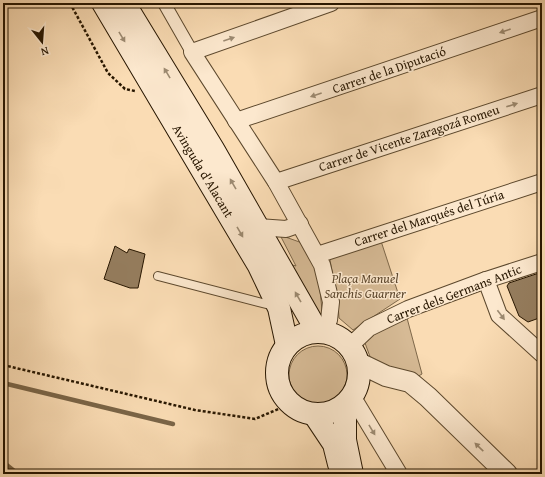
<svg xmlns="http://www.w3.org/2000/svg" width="545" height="477" font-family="'Gentium Book Plus',serif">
	<rect width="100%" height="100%" fill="#fadcb4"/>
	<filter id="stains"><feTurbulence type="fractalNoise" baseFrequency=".005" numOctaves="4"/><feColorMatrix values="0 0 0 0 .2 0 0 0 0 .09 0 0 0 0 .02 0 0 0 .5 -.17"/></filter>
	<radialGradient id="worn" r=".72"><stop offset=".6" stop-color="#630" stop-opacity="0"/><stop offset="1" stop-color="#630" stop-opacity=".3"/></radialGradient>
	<g fill="#d6ba95" stroke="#7e684a">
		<path d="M280 235 305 244 318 269 323 321 285 263 296 266Z"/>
		<path d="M380 238 400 299 353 330 339 318 338 304 330 260 337 253Z"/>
		<path d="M407 318 422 374 415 378 372 362 365 343 375 333Z"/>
		<circle cx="318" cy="375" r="29"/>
	</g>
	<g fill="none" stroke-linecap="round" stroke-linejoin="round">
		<g stroke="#7a6547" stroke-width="4.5">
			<path d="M3 383 173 424"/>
			<path d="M3 462 18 474"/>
		</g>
	</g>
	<g fill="#957d5e" stroke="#271600">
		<path d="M115 246 127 253 129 249 145 254 138 288H130L104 279Z"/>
		<path d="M542 272V317L528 322 519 316 507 286 509 283Z"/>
	</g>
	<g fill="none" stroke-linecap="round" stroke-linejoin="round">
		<g stroke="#5c482d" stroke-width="10">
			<path id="service" d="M158 276 274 306"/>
		</g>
		<g stroke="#5c482d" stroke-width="14">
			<path id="pedestrian" d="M164 3 192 52"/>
		</g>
		<g stroke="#5c482d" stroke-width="18">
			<g id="minor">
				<path d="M236 121 542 18"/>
				<path d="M276 182 542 95"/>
				<path d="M258 227 286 229 300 224"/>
				<path d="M317 255 542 182"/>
				<path d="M486 280 499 315 542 354"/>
				<path d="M324 332 329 320 331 302 322 265 276 182 192 52 331 3"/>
				<path d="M350 346 369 328 408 309 486 280 542 262"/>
				<path d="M352 396 399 474"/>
			</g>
		</g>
		<g stroke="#5c482d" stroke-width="22">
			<path id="tertiary" d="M359 363 386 376 410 382 428 397 507 474"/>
		</g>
		<g stroke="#271600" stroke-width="24">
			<g id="secondary">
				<path d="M103 3 259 266 279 308 287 345"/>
				<path d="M124 3 213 149 317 331"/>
				<circle cx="318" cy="373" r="41"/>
				<path d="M345 405V440L352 474"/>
				<path d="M314 414 334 444 339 464"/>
			</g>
		</g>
		<g stroke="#271600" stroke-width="2.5" stroke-dasharray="3 2" stroke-linecap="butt">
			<path d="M70 3 108 73 125 89 135 91"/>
			<path d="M3 365 195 410 255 419 290 404"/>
		</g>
		<use href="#service" stroke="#fce8ce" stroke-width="8"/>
		<use href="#pedestrian" stroke="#fce8ce" stroke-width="12"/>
		<use href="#minor" stroke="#fce8ce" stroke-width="16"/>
		<use href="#tertiary" stroke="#fce8ce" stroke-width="20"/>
		<use href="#secondary" stroke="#fce8ce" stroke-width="22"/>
	</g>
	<defs><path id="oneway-solid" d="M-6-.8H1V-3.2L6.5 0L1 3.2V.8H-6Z"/></defs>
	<g fill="#9c8a71">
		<use href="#oneway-solid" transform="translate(505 31) rotate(161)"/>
		<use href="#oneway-solid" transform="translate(122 37) rotate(59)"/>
		<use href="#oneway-solid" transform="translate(229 39) rotate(-19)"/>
		<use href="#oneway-solid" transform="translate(167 73) rotate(-121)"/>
		<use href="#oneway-solid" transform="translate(316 95) rotate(161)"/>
		<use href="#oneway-solid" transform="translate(512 105) rotate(-18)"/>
		<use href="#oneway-solid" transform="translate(233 184) rotate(-120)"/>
		<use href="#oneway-solid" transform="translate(240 232) rotate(60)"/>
		<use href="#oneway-solid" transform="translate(298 297) rotate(-120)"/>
		<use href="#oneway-solid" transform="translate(501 315) rotate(53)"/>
		<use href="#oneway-solid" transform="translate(372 430) rotate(59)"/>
		<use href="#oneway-solid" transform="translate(479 447) rotate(-136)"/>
	</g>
	<g text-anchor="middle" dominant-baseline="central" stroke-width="3" stroke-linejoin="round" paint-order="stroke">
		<g font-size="13" fill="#271600" stroke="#fce8ce">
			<text transform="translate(389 70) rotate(-19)">Carrer de la Diputació</text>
			<text transform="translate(409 138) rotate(-18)">Carrer de Vicente Zaragozá Romeu</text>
			<text transform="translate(203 171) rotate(59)">Avinguda d'Alacant</text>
			<text transform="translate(429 218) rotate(-18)">Carrer del Marqués del Túria</text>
			<text transform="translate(454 294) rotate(-21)">Carrer dels Germans Antic</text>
		</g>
		<g font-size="13" font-style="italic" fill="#5c472d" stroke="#fce8ce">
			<text x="365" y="278">Plaça Manuel<tspan x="365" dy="15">Sanchis Guarner</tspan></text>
		</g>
	</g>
	<rect width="545" height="477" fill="none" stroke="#fadcb4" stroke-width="16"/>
	<rect x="4" y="4" width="537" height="469" fill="none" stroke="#271600" stroke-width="2"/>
	<rect x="8" y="8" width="529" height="461" fill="none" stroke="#271600"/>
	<g transform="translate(42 42) rotate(163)" stroke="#fce8ce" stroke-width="3" paint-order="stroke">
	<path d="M0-3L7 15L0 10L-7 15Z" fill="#271600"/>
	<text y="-6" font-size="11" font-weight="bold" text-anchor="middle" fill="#271600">N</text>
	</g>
	<rect width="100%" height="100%" filter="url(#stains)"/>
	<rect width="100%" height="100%" fill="url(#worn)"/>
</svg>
